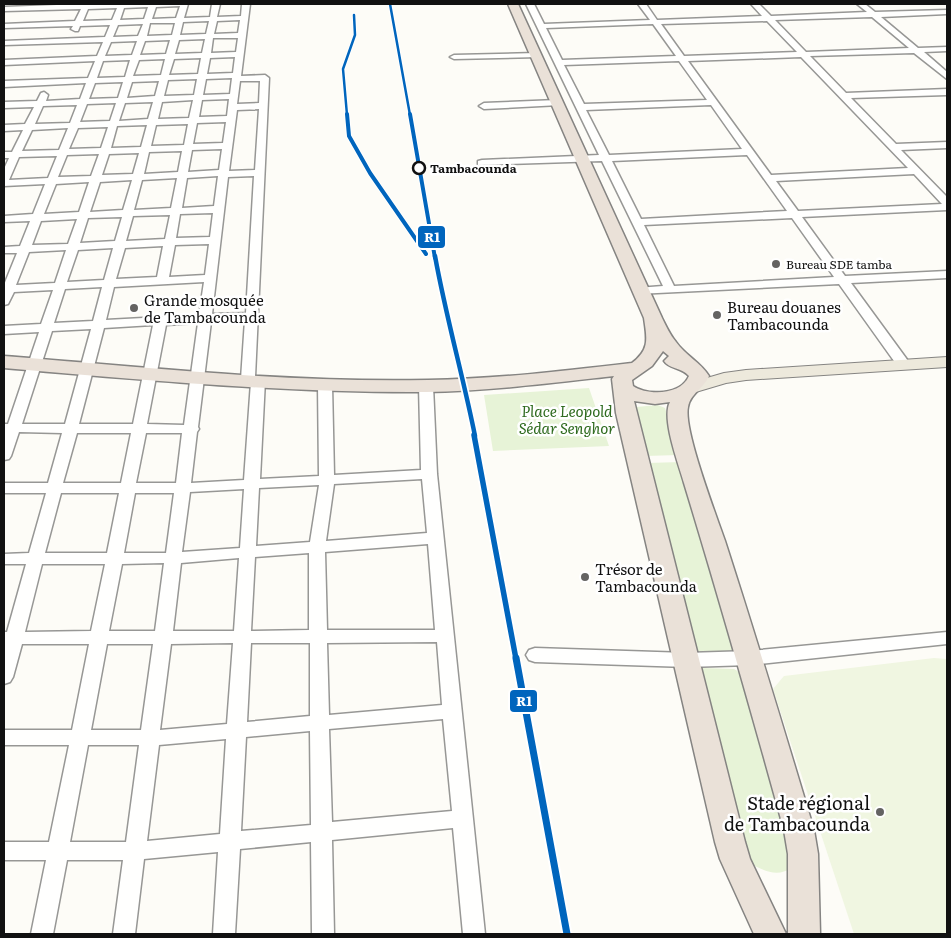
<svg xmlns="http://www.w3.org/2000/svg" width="951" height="938" font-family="Literata,serif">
	<rect width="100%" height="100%" fill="#fdfcf7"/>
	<g fill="#e7f3d7">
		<path d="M589 388 609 446 493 451 484 395Z"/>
		<path d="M658 405 665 408 679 455 645 456 633 411 636 407Z"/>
		<path d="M681 462 739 655 692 652 647 463Z"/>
		<path d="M702 668 734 669 746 676 796 844 791 868C777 878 763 870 749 863L697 674Z"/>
	</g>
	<path fill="#f0f6e1" d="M934 658 947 659V934H854L773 689 784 676Z"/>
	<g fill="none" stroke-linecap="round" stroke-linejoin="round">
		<g stroke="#979795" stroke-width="3">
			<g id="minor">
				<path d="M83 4H188L184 18 210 17 212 4H220L217 17 241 16 242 4H250L241 76 265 75 269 78 255 377H263L265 380 260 479 319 476 318 385 325 381 332 385 334 475 421 470 419 386 426 382 433 386 437 474 485 934H463L453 828 332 840 334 934H312L311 842 240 849 235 934H213L218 852 144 859 135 934H113L123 860H67L53 934H31L46 860H4V842H49L69 745H4V730H72L89 644H22L13 677 10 682 4 684V632H7L26 564H4V554L29 553 46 493H4V483H48L62 433 19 432 11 456 9 459 4 460V424H8L39 332 4 334V326L41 324 53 290 14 292 8 304 4 305V285L17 253H4V247L20 246 30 221 4 222V216L33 214 45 184 4 186V169L9 158H4V152H12L23 130 4 131V125L25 124 34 107 4 108V102L37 101 41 93 44 92 48 95 46 101 80 99 86 83 4 87V81L88 78 95 61 4 65V60L97 56 103 42 4 45V41L105 37 110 25 80 26 78 31H75L71 29 73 26 4 28V24L75 21 81 9 4 11V7ZM180 6 176 18 152 19 156 7ZM148 7 144 19 120 20 124 8ZM117 8 112 20 83 21 88 9ZM240 20 238 33 214 34 217 21ZM209 21 206 34 180 35 183 22ZM150 23H175L172 35 147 36ZM143 24 138 36 113 37 118 25ZM213 38H238L236 52 211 53ZM205 39 202 53 175 54 179 40ZM170 40 166 54 140 55 145 41ZM137 41 132 55 105 56 111 42ZM235 57 233 73 207 74 210 58ZM201 58 198 74 169 75 174 59ZM165 59 161 75 133 76 139 60ZM130 60 125 77 97 78 103 61ZM232 78 230 94 203 95 206 79ZM197 79 194 95 164 96 168 80ZM159 81 155 96 127 98 132 82ZM240 81H260L259 103 237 104ZM123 82 118 98 89 99 95 83ZM229 99 227 116 199 117 202 100ZM193 100 189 118 158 119 162 102ZM153 102 148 119 119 121 125 103ZM116 103 110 121 80 122 87 104ZM77 105 70 123 35 124 43 106ZM259 109 255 170 229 171 237 110ZM226 122 223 143 193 144 197 123ZM188 124 184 145 151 146 156 125ZM147 125 141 147 111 148 117 126ZM108 127 101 148 69 149 78 128ZM68 128 59 150 22 151 32 130ZM222 149 219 170 188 172 192 150ZM182 151 178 172 144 174 149 152ZM139 153 133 174 102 175 109 154ZM99 154 91 176 58 177 67 155ZM57 156 48 178 9 180 19 157ZM218 176 214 206 182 208 187 178ZM254 176 246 313 212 314 228 177ZM177 178 171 208 134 210 142 180ZM132 180 123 210 90 212 100 182ZM89 182 79 212 44 214 56 184ZM213 213 210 237 176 238 180 214ZM170 215 165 239 126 241 133 216ZM122 217 115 241 80 243 88 218ZM77 219 68 244 32 245 41 221ZM209 244 205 275 169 277 175 245ZM163 246 157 277 116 279 125 248ZM113 248 104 280 67 282 78 250ZM66 250 55 283 16 285 29 252ZM204 282 199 315 106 320 114 287ZM102 287 93 321 54 323 65 289ZM245 320 241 379 243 382H251L244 480 191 483 197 432 199 429 198 427 211 322ZM198 323 184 425 147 424 166 325ZM153 325 133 424H79L104 328ZM91 329 65 424H22L52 331ZM77 433H131L121 483H63ZM146 433H182L176 483H136ZM422 479 427 533 326 541 334 484ZM319 485 310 542 256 546 259 488ZM244 489 240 548 182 552 190 492ZM61 493H119L107 553H45ZM135 493H174L166 553H124ZM428 544 435 630H327L325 552ZM309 553V630L251 631 255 557ZM239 558 234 631H173L181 563ZM164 563 155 631H109L122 564ZM42 564H105L91 631 25 632ZM437 642 442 705 329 715 327 643ZM233 643 227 724 160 730 171 644ZM251 643H310V716L247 722ZM107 644H153L141 730H91ZM443 719 452 811 332 822 329 729ZM310 731 311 825 241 831 246 737ZM226 739 220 834 147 841 159 745ZM88 745H139L126 842H70Z"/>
				<path d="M526 4H534L544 24 650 20 638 4H646L657 20 762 16 751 4H759L771 16 867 12 857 4H865L875 12 947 10V14L881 17 918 48 947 47V51L924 52 947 72V79L914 53 810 56 846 93 947 89V95L851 98 896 144 947 142V148L901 150 947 197V210L802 217 845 276 947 271V278L851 283 911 365 909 368H899L839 284 637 294 635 291 637 288 663 286 602 161 478 165V161L482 160 599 155ZM872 17 909 48 806 52 775 20ZM767 21 797 52 684 56 661 24ZM653 24 676 56 562 60 546 28ZM801 57 908 168 771 175 688 61ZM679 61 707 100 584 104 564 65ZM711 105 742 149 609 155 586 110ZM747 155 787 211 641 219 612 161ZM914 174 942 204 798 211 776 181ZM792 218 834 277 674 286 644 225Z"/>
				<path d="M536 53 540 55 539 57 454 59 450 57 454 55Z"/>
				<path d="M557 100 560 101V105L484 109 479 106 484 103Z"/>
				<path d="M947 632V644L750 665 687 667 535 662 529 660 526 655 529 650 535 648 687 653 750 651Z"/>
			</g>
		</g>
		<g stroke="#858482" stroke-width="2">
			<path id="major" d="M947 357V367L746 380 726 383 689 394 683 393 680 389 683 385 724 373 746 370Z"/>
		</g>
		<g stroke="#858482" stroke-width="3">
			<path id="highway" d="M508 4H518L662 318C666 326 670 335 676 342 685 355 700 362 709 376 704 388 690 394 688 407 683 429 716 515 725 541 756 637 785 733 814 830L818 854 820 934H788V854L784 830C752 714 719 598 684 483 679 465 661 418 670 402L655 404 634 401 745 842 750 859 786 934H754L720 859 715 842 616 413 612 379 614 376C552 383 489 391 426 392 285 393 144 380 4 368V356C145 367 286 383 428 380 496 379 564 371 632 363 650 349 647 339 644 318ZM663 351 669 356 664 361C669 369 681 367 689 376 681 395 648 396 633 386L632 380 652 366Z"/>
		</g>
		<use href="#minor" fill="#fffffe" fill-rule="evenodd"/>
		<use href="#major" fill="#ede9dc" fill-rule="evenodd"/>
		<use href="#highway" fill="#eae1d8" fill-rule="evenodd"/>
		<g stroke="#fff" stroke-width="4.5">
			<g id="rail-1-far4">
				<path d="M390 4 410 115"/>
				<path d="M347 115 343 69 355 35 354 15"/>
			</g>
		</g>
		<g stroke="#fff" stroke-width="6">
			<g id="rail-1-far3">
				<path d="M347 114 349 136 370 173 426 254"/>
				<path d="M410 114 435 258"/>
			</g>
		</g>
		<g stroke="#fff" stroke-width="8">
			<path id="rail-1-far2" d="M435 256C446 317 463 376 475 436"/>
		</g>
		<g stroke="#fff" stroke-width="9">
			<path id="rail-1-far1" d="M474 435 516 659"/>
		</g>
		<g stroke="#fff" stroke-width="11">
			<path id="rail-1" d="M516 658 567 934"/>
		</g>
		<use href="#rail-1-far4" stroke="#0065bd" stroke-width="2.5"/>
		<use href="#rail-1-far3" stroke="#0065bd" stroke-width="4"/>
		<use href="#rail-1-far2" stroke="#0065bd" stroke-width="4.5"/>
		<use href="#rail-1-far1" stroke="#0065bd" stroke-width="5.5"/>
		<use href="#rail-1" stroke="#0065bd" stroke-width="7"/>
	</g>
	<circle fill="#fff" stroke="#111" stroke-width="2.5" cx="419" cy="168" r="6"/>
	<g fill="#646362" stroke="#fff" stroke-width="2">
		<circle cx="776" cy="264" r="5"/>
		<circle cx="134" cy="308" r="5"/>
		<circle cx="717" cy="315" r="5"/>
		<circle cx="585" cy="577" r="5"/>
		<circle cx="880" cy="812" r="5"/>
	</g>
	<g text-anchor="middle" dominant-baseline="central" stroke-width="5" stroke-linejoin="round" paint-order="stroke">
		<g font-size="12" font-weight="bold" fill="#111" stroke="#fff" text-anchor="start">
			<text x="430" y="168">Tambacounda</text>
		</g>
		<g font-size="12" fill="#111" stroke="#fff" text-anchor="start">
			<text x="786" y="264">Bureau SDE tamba</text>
		</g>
		<g font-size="15" fill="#111" stroke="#fff" text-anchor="start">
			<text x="144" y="299">Grande mosquée<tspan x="144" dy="17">de Tambacounda</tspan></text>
			<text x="727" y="306">Bureau douanes<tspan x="727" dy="17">Tambacounda</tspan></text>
			<text x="595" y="568">Trésor de<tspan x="595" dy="17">Tambacounda</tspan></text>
		</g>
		<g font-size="15" font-style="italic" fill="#2f6b1f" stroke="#fff">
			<text x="567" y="410">Place Leopold<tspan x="567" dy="17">Sédar Senghor</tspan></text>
		</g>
		<g font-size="18" fill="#111" stroke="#fff" text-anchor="end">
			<text x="870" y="802">Stade régional<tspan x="870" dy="21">de Tambacounda</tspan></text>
		</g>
	</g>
	<g stroke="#fff" stroke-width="2">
		<rect x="417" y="225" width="29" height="24" rx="5" fill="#0065bd"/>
		<rect x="509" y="689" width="29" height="24" rx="5" fill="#0065bd"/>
	</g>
	<g font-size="14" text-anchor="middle" font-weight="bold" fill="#fff">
		<text x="432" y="242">R1</text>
		<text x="524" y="706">R1</text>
	</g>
	<rect width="951" height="938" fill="none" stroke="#111111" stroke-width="10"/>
</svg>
